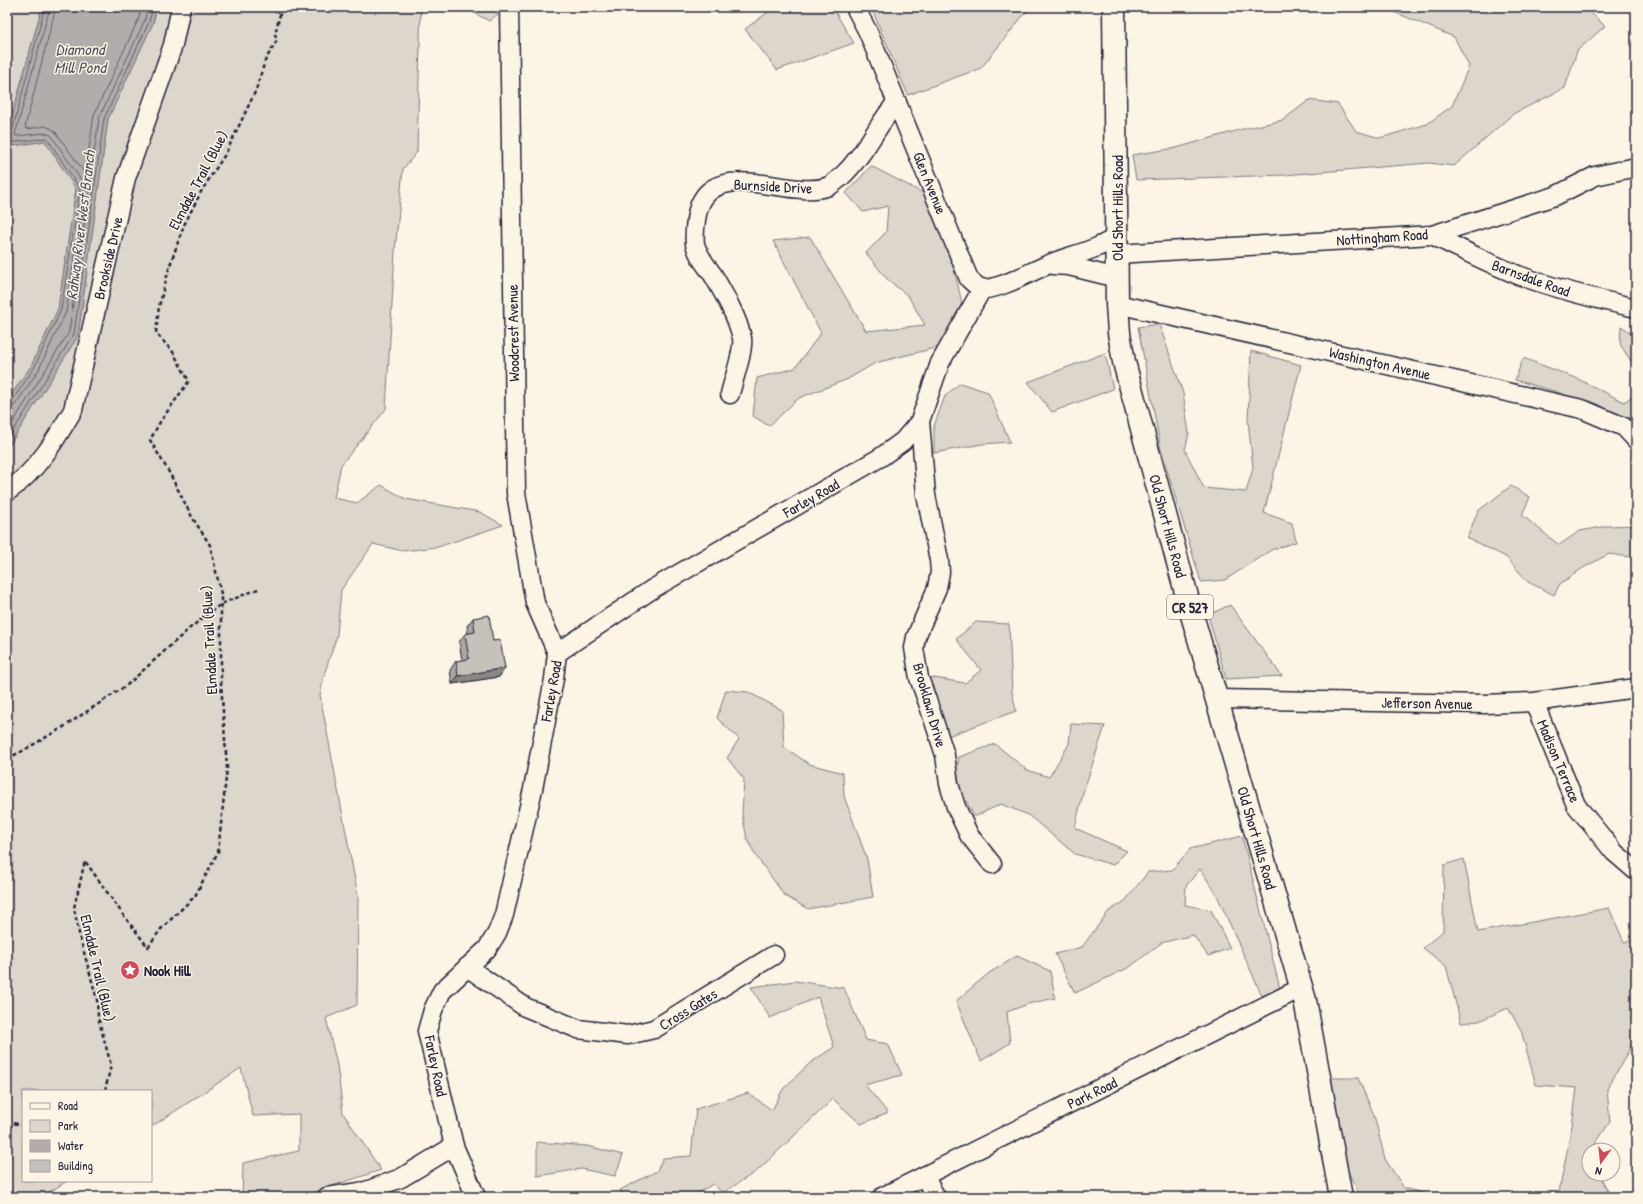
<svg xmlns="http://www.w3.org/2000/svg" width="1643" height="1204" font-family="'Patrick Hand',sans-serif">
	<rect width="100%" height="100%" fill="#fcf5e5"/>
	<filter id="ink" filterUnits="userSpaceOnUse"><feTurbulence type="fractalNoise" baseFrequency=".025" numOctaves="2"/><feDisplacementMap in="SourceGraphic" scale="8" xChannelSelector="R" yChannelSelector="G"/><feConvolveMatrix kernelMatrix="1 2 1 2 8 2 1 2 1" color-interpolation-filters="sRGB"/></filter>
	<g filter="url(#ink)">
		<g fill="#dcd6cc" stroke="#7f7c84">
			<path d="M7 7H42L7 134Z"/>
			<path d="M157 7H421L417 152 403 169 395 251 386 409 341 465 334 498 357 503 381 485 406 499 480 512 503 525 438 547 403 551 373 544 341 590 337 635 325 672 320 695 358 896 357 1005 326 1018 337 1065 343 1113 381 1170 314 1192 278 1197H242L243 1163 299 1151V1114L253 1116 241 1068 151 1127V1091H23V1181H67L45 1195V1197H7V449L78 336 108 119 153 23Z"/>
			<path d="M463 7H507L489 21Z"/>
			<path d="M775 7H832L854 43 777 70 745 29Z"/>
			<path d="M871 7H1030L981 68 908 95Z"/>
			<path d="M1382 7 1586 8 1605 26 1577 51 1565 88 1513 114 1454 166 1429 163 1284 175 1136 180 1132 155 1176 148 1239 130 1283 120 1309 100 1338 104 1356 131 1380 138 1427 124 1452 106 1469 66 1454 37Z"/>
			<path d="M45 141 76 188 58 309 31 366 7 401V147Z"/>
			<path d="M871 166 927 195 953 265 962 303 943 346 875 363 848 379 799 398 769 426 753 416 757 378 795 368 821 333 773 241 810 237 866 331 925 325 908 296 887 279 866 253 886 232 888 206 863 212 846 193Z"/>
			<path d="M1159 324 1183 393 1189 433 1185 450 1204 488 1246 492 1253 468 1248 420 1251 351 1301 365 1264 513 1292 523 1296 542 1271 550 1225 580 1201 582 1161 450 1138 327Z"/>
			<path d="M1621 326 1636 336V431L1615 414 1557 392 1515 380 1523 358 1576 378 1624 402 1635 394 1634 366 1620 344Z"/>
			<path d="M1105 353 1113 389 1052 412 1028 382Z"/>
			<path d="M960 383 988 392 1010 442 982 444 934 453V426L945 396Z"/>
			<path d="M1511 486 1530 497 1522 515 1559 545 1580 531 1608 526 1636 525V558L1609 554 1583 568 1560 584 1554 595 1528 582 1506 557 1467 538 1478 511Z"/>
			<path d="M1230 605 1282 676 1226 679 1208 615Z"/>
			<path d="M976 622 1009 624 1012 692 1016 711 948 736 928 677 965 683 981 670 956 639Z"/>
			<path d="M726 690 748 692 782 710 784 747 809 764 843 773 844 796 867 859 873 897 808 909 785 896 756 856 747 839 742 814 744 779 727 758 739 739 717 718Z"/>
			<path d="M1071 724 1105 726 1083 793 1075 828 1127 851 1113 865 1075 854 1028 815 1001 804 974 817 955 778 959 757 995 744 1027 770 1049 777 1069 744Z"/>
			<path d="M1242 836 1280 989 1262 996 1216 893 1200 869 1186 886 1185 905 1211 910 1230 948 1208 956 1193 935 1161 943 1130 967 1075 993 1055 954 1082 947 1109 911 1125 901 1148 872 1172 870 1190 849Z"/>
			<path d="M1464 859 1478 932 1609 908 1624 942 1636 940V1033L1627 1054 1607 1089 1610 1122 1591 1150H1589V1174H1599L1611 1197H1558L1572 1126 1577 1088 1536 1085 1521 1030 1508 1008 1479 1021 1461 1023 1446 966 1423 948 1443 931 1444 865Z"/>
			<path d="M1017 956 1050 971 1055 998 1028 1004 1007 1012 1010 1043 981 1061 956 1001 989 973Z"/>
			<path d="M795 981 844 988 866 1040 888 1044 902 1075 865 1085 888 1113 861 1124 833 1099 757 1171 723 1193 713 1184 691 1197H624L620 1190 657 1171 663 1158 691 1156 696 1109 748 1093 772 1110 783 1089 810 1063 834 1047 818 997 770 1018 751 987Z"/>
			<path d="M1327 1078H1358L1374 1115 1385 1159 1404 1188 1437 1197 1360 1196 1346 1168Z"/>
			<path d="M537 1142 587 1146 623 1155 615 1176 581 1169 537 1176Z"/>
		</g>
		<path fill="#b2adab" stroke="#78757e" d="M42 7H157L153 23 108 119 78 336 7 449V401L31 366 58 309 76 189 45 141 7 147V134Z"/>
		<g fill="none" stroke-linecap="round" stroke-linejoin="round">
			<g stroke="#5c5a68" stroke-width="1">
				<path d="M56 7 25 127 27 129 45 126 54 130 84 172 86 170 94 115 139 18 141 7"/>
				<path d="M7 132 11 131 13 128 45 7"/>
				<path d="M7 143 47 138 80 189 61 310 34 368 12 401 7 403"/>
				<path d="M7 408 15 405 38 371 66 312 85 190 83 183 51 135 44 133 17 136 15 135 50 7"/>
				<path d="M7 432 69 332 99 118 145 20 147 7"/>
				<path d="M7 441 74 334 104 119 149 22 153 7"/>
			</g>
			<g stroke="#22223b" stroke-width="21">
				<g id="minor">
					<path d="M509 7 516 493 535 603 557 653"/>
					<path d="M855 7 868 32 969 279C973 283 978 288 984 289 1001 289 1030 272 1047 265 1070 255 1097 251 1117 236"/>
					<path d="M1432 235C1460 249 1488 263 1518 275 1556 289 1596 299 1636 308"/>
					<path d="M1117 254 1432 235 1555 196 1595 176 1636 167"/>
					<path d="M1053 265 1069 266 1117 278"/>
					<path d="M1117 304 1582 409 1624 427 1636 440"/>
					<path d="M730 394C733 381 744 351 742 338 737 316 724 294 713 275 706 265 698 256 695 244 694 236 695 227 696 220 705 150 790 202 829 186 833 184 837 180 841 177 865 155 876 126 897 102"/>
					<path d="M920 421 926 495 939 560 940 572 937 588 916 637 914 648 919 678 928 703 945 755 949 784 956 807 969 835 992 864"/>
					<path d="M7 492C37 471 55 441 73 410L126 178 173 45 181 7"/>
					<path d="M1217 699 1485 704 1534 702 1636 688"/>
					<path d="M1534 702 1576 805 1614 852 1636 871"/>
					<path d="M467 967 525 1007 578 1029 628 1035 654 1029 774 955"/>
					<path d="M924 1176 936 1197"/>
					<path d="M327 1197 366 1191 401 1178 454 1146"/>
					<path d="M476 1197 454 1146 427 1031 433 1010 442 991 487 949 497 933 504 915 533 789 554 679 557 653 654 588 881 457 903 441 920 421 940 363 982 289"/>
					<path d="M882 1197 1301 988"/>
				</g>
			</g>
			<g stroke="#22223b" stroke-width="25">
				<path id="primary" d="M1114 7 1117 304 1119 333 1124 362 1192 615 1305 1000 1341 1197"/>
			</g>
			<g stroke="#22223b" stroke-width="2.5" stroke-dasharray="4 3" stroke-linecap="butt">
				<path d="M7 758 19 753 62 728 127 685 190 628 221 604 258 589"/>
				<path d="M105 1091 111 1065 98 1017 97 999 80 938 74 908 85 861 124 916 148 947 161 929 195 896 218 852 227 768 221 683V594L210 545 192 517 170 474 150 440 160 422 189 381 173 352 156 333 159 306 170 265 184 225 202 190 226 153 256 90 265 61 277 40 275 34 282 7"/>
				<path d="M7 1122 23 1125"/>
			</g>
			<use href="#minor" stroke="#fcf5e5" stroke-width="18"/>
			<use href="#primary" stroke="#fcf5e5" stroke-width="22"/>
		</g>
		<path fill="#aaa6a1" stroke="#22223b" d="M473 618 493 641 505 668 499 677 452 684 450 670 456 661 462 660 459 642 465 634H468L467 626Z"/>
		<path fill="#8b8783" stroke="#22223b" d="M505 668 499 677 452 684 458 676Z"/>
		<path fill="#c6c1bb" stroke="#22223b" d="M489 615 493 641 500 640 505 668 458 676 456 661 469 659 465 634 475 632 473 618Z"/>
	</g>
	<defs>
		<g id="sight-disc" transform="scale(1)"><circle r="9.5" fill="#d1495b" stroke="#fcf5e5"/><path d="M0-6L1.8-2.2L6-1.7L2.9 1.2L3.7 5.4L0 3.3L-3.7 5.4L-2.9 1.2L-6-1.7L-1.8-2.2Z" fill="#fff"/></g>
	</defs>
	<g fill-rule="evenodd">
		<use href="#sight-disc" x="130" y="970"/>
	</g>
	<g text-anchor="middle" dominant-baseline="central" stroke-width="3" stroke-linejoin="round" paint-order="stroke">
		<rect fill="#fcf5e5" stroke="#63616e" stroke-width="1" x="1167" y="595" width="46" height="24" rx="3"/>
		<g font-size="14" font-weight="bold" fill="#22223b">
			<text x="1190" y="607">CR 527</text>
		</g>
		<g font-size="15" fill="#22223b" stroke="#fcf5e5">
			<text transform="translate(198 180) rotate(-62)">Elmdale Trail (Blue)</text>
			<text transform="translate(930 183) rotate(68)">Glen Avenue</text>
			<text transform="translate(773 186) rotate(3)">Burnside Drive</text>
			<text transform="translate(1117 208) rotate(-90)">Old Short Hills Road</text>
			<text transform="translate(1382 237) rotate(-4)">Nottingham Road</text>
			<text transform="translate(108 258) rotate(-77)">Brookside Drive</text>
			<text transform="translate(1531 278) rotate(20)">Barnsdale Road</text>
			<text transform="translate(513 333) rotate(-91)">Woodcrest Avenue</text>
			<text transform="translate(1380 363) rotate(13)">Washington Avenue</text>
			<text transform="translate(811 498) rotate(-30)">Farley Road</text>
			<text transform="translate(1168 526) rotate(75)">Old Short Hills Road</text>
			<text transform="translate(209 640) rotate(-93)">Elmdale Trail (Blue)</text>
			<text transform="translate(551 691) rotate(-80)">Farley Road</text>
			<text transform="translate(1427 703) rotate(1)">Jefferson Avenue</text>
			<text transform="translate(930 705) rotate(74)">Brooklawn Drive</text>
			<text transform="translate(1559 761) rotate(67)">Madison Terrace</text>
			<text transform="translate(1257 838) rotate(74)">Old Short Hills Road</text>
			<text transform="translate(98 968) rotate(77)">Elmdale Trail (Blue)</text>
			<text transform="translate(688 1009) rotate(-32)">Cross Gates</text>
			<text transform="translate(436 1066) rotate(78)">Farley Road</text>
			<text transform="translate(1092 1093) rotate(-26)">Park Road</text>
		</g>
		<g font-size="15" font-weight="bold" fill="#22223b" stroke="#fcf5e5" text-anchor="start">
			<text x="144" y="970">Nook Hill</text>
		</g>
		<g font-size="16" font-style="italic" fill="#545362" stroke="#fcf5e5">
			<text x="80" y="49">Diamond<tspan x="80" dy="18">Mill Pond</tspan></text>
			<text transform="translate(80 225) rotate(-83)">Rahway River West Branch</text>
		</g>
	</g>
	<rect width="1643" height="1204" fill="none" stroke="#fcf5e5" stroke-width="24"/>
	<rect x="12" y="12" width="1619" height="1180" fill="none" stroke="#22223b" stroke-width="1.5" filter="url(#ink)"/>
	<rect x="22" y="1090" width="130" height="92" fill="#fcf5e5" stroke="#a5a1a1"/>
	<rect x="30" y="1103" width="20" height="6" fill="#fcf5e5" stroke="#a5a1a1"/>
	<text x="58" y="1110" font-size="12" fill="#22223b">Road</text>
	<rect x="30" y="1120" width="20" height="12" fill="#dcd6cc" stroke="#a5a1a1"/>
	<text x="58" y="1130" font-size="12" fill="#22223b">Park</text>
	<rect x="30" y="1140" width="20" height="12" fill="#b2adab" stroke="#a5a1a1"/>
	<text x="58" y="1150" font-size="12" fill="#22223b">Water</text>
	<rect x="30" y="1160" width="20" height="12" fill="#c6c1bb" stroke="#a5a1a1"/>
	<text x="58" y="1170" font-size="12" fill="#22223b">Building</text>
	<g transform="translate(1601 1162) rotate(195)"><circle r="19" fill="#fcf5e5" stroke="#a5a1a1"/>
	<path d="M0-3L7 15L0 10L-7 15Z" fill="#d1495b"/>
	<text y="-6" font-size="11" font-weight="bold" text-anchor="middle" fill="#22223b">N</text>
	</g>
</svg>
